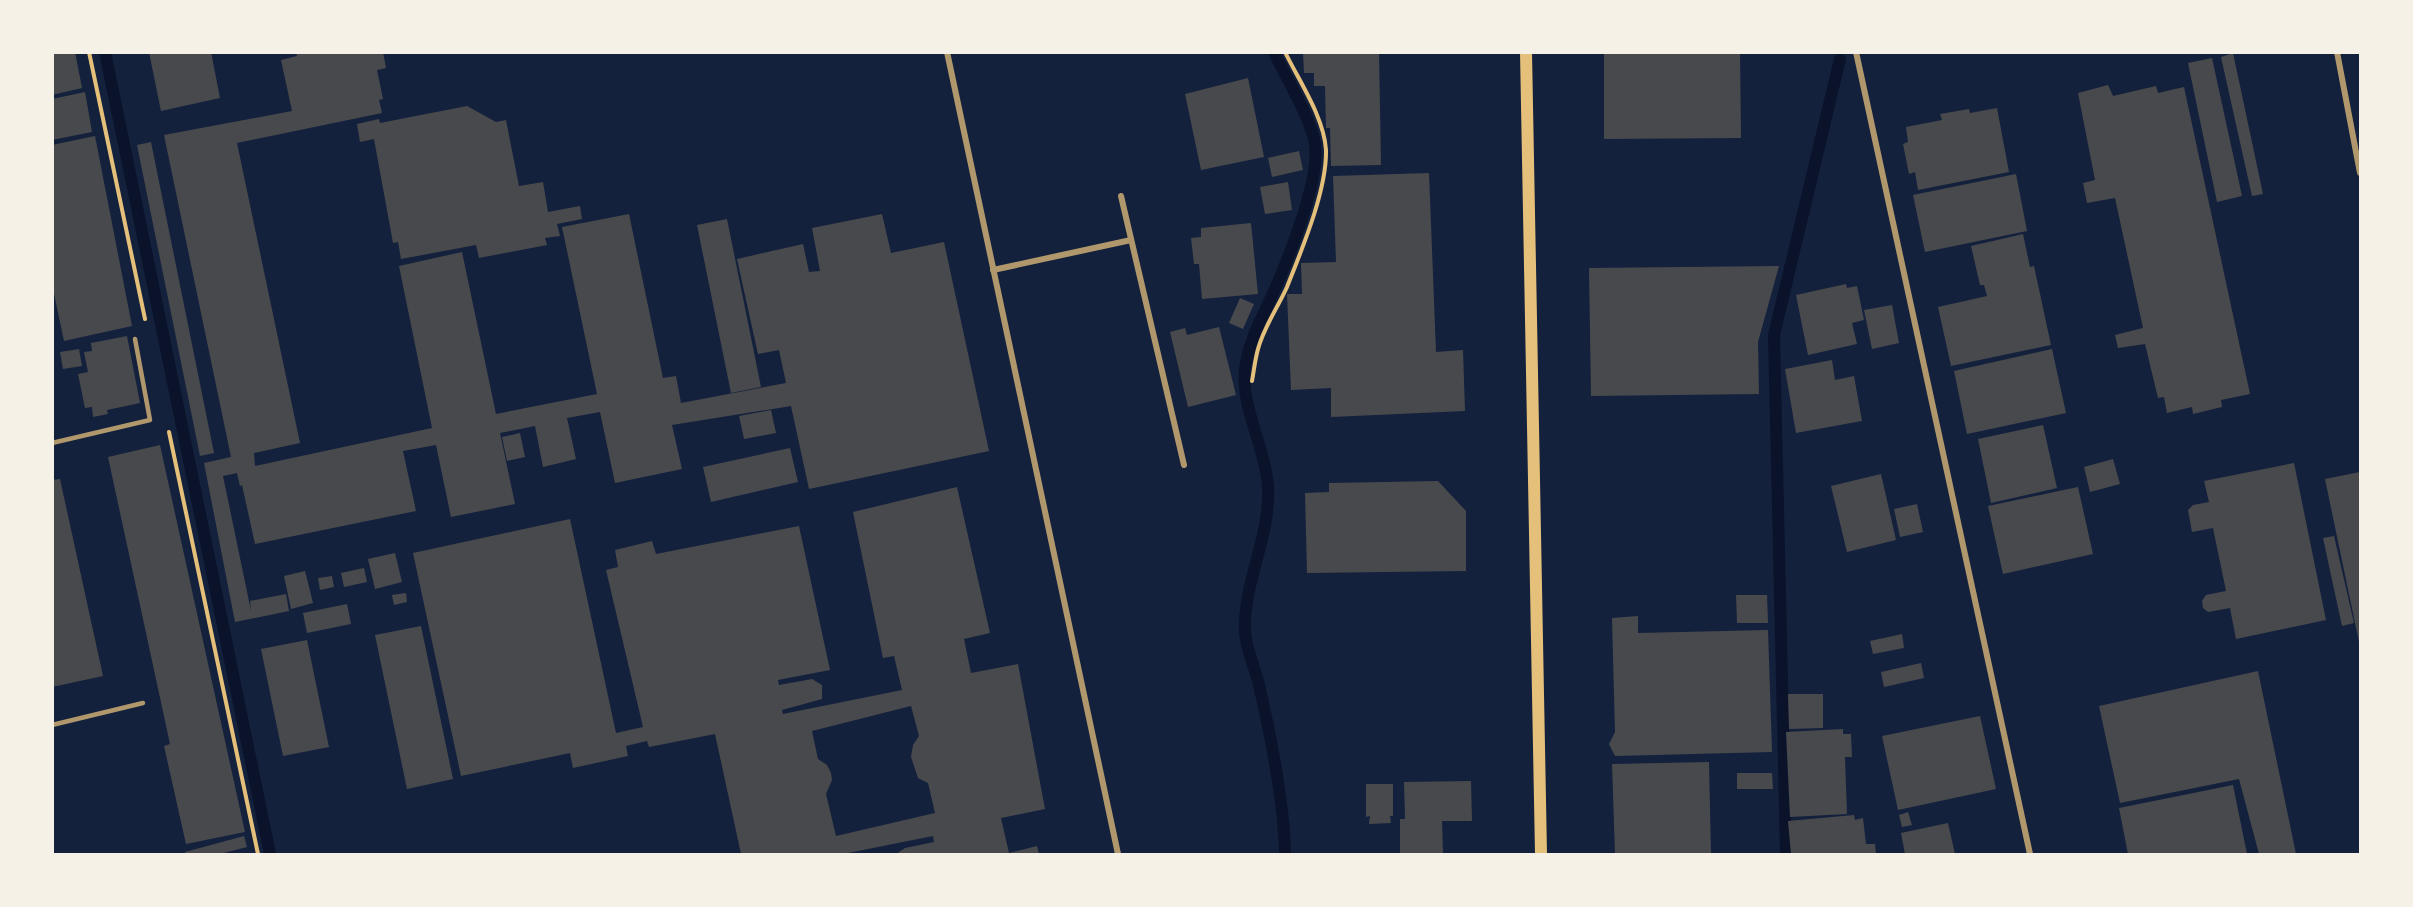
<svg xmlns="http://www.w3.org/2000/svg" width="2413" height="907" font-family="'Roboto Serif',serif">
	<rect width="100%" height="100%" fill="#14213d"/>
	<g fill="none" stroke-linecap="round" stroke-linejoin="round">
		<g stroke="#0b132b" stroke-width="12">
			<path d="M105 52 270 854"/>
			<path d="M1274 52C1286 78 1307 111 1314 139 1323 174 1289 257 1274 291 1264 315 1251 335 1246 362 1238 404 1265 444 1268 486 1271 537 1243 581 1245 632 1246 649 1255 668 1259 685 1271 737 1284 802 1285 854"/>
			<path d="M1786 854 1774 335 1840 59"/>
		</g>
	</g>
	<g fill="#48494c" fill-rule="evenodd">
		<path d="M52 52H75L82 88 52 95Z"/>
		<path d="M149 52H211L220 98 161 111Z"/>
		<path d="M296 52H383L386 68 377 70 383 99 379 100 382 113 237 143 300 443 254 453 255 466 432 428 399 266 462 252 496 414 597 394 562 227 629 214 663 378 676 376 681 403 786 383 779 350 758 354 737 259 803 244 809 272 820 271 812 228 882 214 891 253 944 242 989 451 809 489 791 406 672 425 682 469 615 483 600 412 567 418 576 459 543 467 535 426 500 433 515 504 451 517 436 445 403 451 416 511 255 544 242 485 240 486 237 473 223 476 251 611 250 601 286 594 289 611 235 622 204 463 231 457 164 135 292 111 281 60 297 56Z"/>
		<path d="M1303 52H1379L1381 165 1331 166 1330 128H1326L1325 86H1314V73H1304Z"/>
		<path d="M1604 52H1740L1741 138 1604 139Z"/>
		<path d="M2233 53 2263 194 2252 196 2221 57Z"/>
		<path d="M2212 58 2242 196 2217 202 2188 63Z"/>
		<path d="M1248 78 1264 157 1201 170 1185 94Z"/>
		<path d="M2108 85 2113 96 2156 86 2158 93 2184 87 2250 394 2221 400 2222 407 2193 414 2192 407 2167 413 2164 397 2158 398 2145 344 2118 348 2115 335 2143 328 2115 198 2087 203 2083 183 2095 180 2078 93Z"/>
		<path d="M85 92 92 132 52 140V99Z"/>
		<path d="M467 106 496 122 506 120 519 186 543 182 548 212 580 206 582 219 557 224 560 236 545 238 547 245 479 258 476 245 401 259 398 242 393 243 374 139 360 142 357 124 379 119 380 123Z"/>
		<path d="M1997 108 2009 172 1918 190 1915 172 1909 174 1903 144 1908 142 1906 127 1942 120 1940 114 1969 109 1970 113Z"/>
		<path d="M95 136 132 326 64 341 52 284V145Z"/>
		<path d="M151 142 214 453 200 456 137 145Z"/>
		<path d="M1299 151 1303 170 1272 177 1268 158Z"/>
		<path d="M1429 173 1436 352 1463 350 1465 411 1331 417V388L1291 390 1287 294H1302L1301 263 1336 262 1333 176Z"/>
		<path d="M2016 174 2027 231 1925 252 1913 195Z"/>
		<path d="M1288 182 1292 210 1265 214 1260 187Z"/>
		<path d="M727 219 761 387 731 393 697 225Z"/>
		<path d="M1251 223 1258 294 1202 299 1199 264H1194L1191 238 1201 237V228Z"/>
		<path d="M2023 234 2030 267 2034 266 2051 345 1951 366 1938 307 1987 296 1984 285H1980L1971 246Z"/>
		<path d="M1779 266 1758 342 1759 394 1591 396 1589 268Z"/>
		<path d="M1846 284 1847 288 1857 286 1864 320 1852 323 1857 344 1808 355 1796 295Z"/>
		<path d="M1240 298 1254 304 1243 329 1229 323Z"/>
		<path d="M1892 305 1899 343 1872 349 1864 310Z"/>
		<path d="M1219 327 1236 395 1188 407 1170 332 1185 328 1187 335Z"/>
		<path d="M127 336 140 403 107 410 108 414 93 417 92 407 85 408 78 374 88 372 84 352 92 351 91 343Z"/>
		<path d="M79 349 82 366 63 369 60 352Z"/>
		<path d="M2052 349 2066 413 1967 434 1954 371Z"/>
		<path d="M1832 360 1835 380 1854 376 1862 421 1796 433 1785 369Z"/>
		<path d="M771 410 776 433 744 439 739 416Z"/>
		<path d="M2043 425 2057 488 1991 503 1978 439Z"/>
		<path d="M520 433 525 457 507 461 502 437Z"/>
		<path d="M160 445 245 832 186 844 164 746 170 744 108 457Z"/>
		<path d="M790 448 798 482 711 502 703 467Z"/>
		<path d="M2113 459 2120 484 2090 492 2084 467Z"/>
		<path d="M2294 463 2326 620 2236 639 2230 608 2208 612 2203 608 2202 601 2206 595 2226 591 2213 528 2192 532 2188 510 2193 505 2209 502 2204 481Z"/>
		<path d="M2360 472V642H2359L2325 479Z"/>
		<path d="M1881 474 1896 540 1847 552 1831 486Z"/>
		<path d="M60 479 103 676 52 687V480Z"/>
		<path d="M1438 481 1466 511V571L1307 573 1305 493 1329 492V483Z"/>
		<path d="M957 487 990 633 964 639 971 673 1018 664 1045 809 1001 818 1009 853 1037 846 1039 854H896L905 848 934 842 933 836 843 854H741L715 734 649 747 647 741 626 746 628 756 573 768 570 753 461 776 413 553 570 519 616 733 643 727 606 570 618 567 615 550 652 541 656 554 799 526 830 670 778 680 779 685 812 679 822 685V699L782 710 783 714 902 690 894 656 883 658 853 512ZM911 706 919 736 913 745 911 757 918 778 928 783 935 813 836 836 826 794 832 780 831 773 827 765 818 759 812 731Z"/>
		<path d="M2078 487 2093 554 2003 574 1988 506Z"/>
		<path d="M1917 504 1923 532 1900 537 1894 509Z"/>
		<path d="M2334 536 2354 623 2342 626 2323 538Z"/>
		<path d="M395 553 402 582 375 589 368 559Z"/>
		<path d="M364 568 367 582 344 587 341 573Z"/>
		<path d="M305 571 313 603 291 609 284 576Z"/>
		<path d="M332 576 334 587 320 590 318 578Z"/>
		<path d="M406 593 407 602 394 605 392 595Z"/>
		<path d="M1736 595H1767L1768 623H1737Z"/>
		<path d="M347 604 351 624 307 633 303 613Z"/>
		<path d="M1638 616V633L1768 630 1772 752 1615 756 1609 744 1615 732 1612 618Z"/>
		<path d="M421 626 453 779 407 789 375 635Z"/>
		<path d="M1902 634 1904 648 1873 654 1870 641Z"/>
		<path d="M307 640 329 747 283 756 261 649Z"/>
		<path d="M1921 663 1924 678 1884 687 1881 672Z"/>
		<path d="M2258 671 2296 854H2259L2239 779 2120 803 2099 706Z"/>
		<path d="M1788 694H1823V728L1789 729Z"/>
		<path d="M1980 716 1996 789 1898 810 1882 736Z"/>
		<path d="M1843 729V734H1851L1852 757H1845L1847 814 1790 817 1786 732Z"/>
		<path d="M1709 762 1711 854H1615L1612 764Z"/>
		<path d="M1737 773H1772L1773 789H1737Z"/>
		<path d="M1471 781 1472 821H1442L1443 853 1400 854V819H1405L1404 782Z"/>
		<path d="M1366 784H1393V816H1390L1391 823 1369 824 1370 816 1366 817Z"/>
		<path d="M2233 785 2247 854H2128L2119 808Z"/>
		<path d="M1908 812 1912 825 1902 827 1899 815Z"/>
		<path d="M1854 815 1855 820 1863 818 1866 844H1875L1876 854H1791L1788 821Z"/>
		<path d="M1948 823 1955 854H1905L1901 833Z"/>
		<path d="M244 836 247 847 220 854H186L185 852Z"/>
	</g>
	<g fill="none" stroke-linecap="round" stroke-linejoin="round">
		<g stroke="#e5c07b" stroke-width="4">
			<path d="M89 52 145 319"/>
			<path d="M1252 381C1254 370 1255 360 1258 349 1264 327 1278 307 1287 287 1302 249 1327 190 1326 150 1324 117 1299 81 1285 52"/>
			<path d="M169 432 258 854"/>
		</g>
		<g stroke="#b1986c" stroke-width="4.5">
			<path d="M52 443 150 420 135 339"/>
			<path d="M52 725 143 703"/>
		</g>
		<g stroke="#b1986c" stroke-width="6">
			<path d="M947 52 1118 854"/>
			<path d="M1856 52 2030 854"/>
			<path d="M2337 52 2360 173"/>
			<path d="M1121 196 1184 465"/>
			<path d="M993 270 1131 240"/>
		</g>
		<path stroke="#e5c07b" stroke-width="12" d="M1526 52 1541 854"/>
	</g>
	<rect width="2413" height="907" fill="none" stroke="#f6f1e7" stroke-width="108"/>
</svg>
